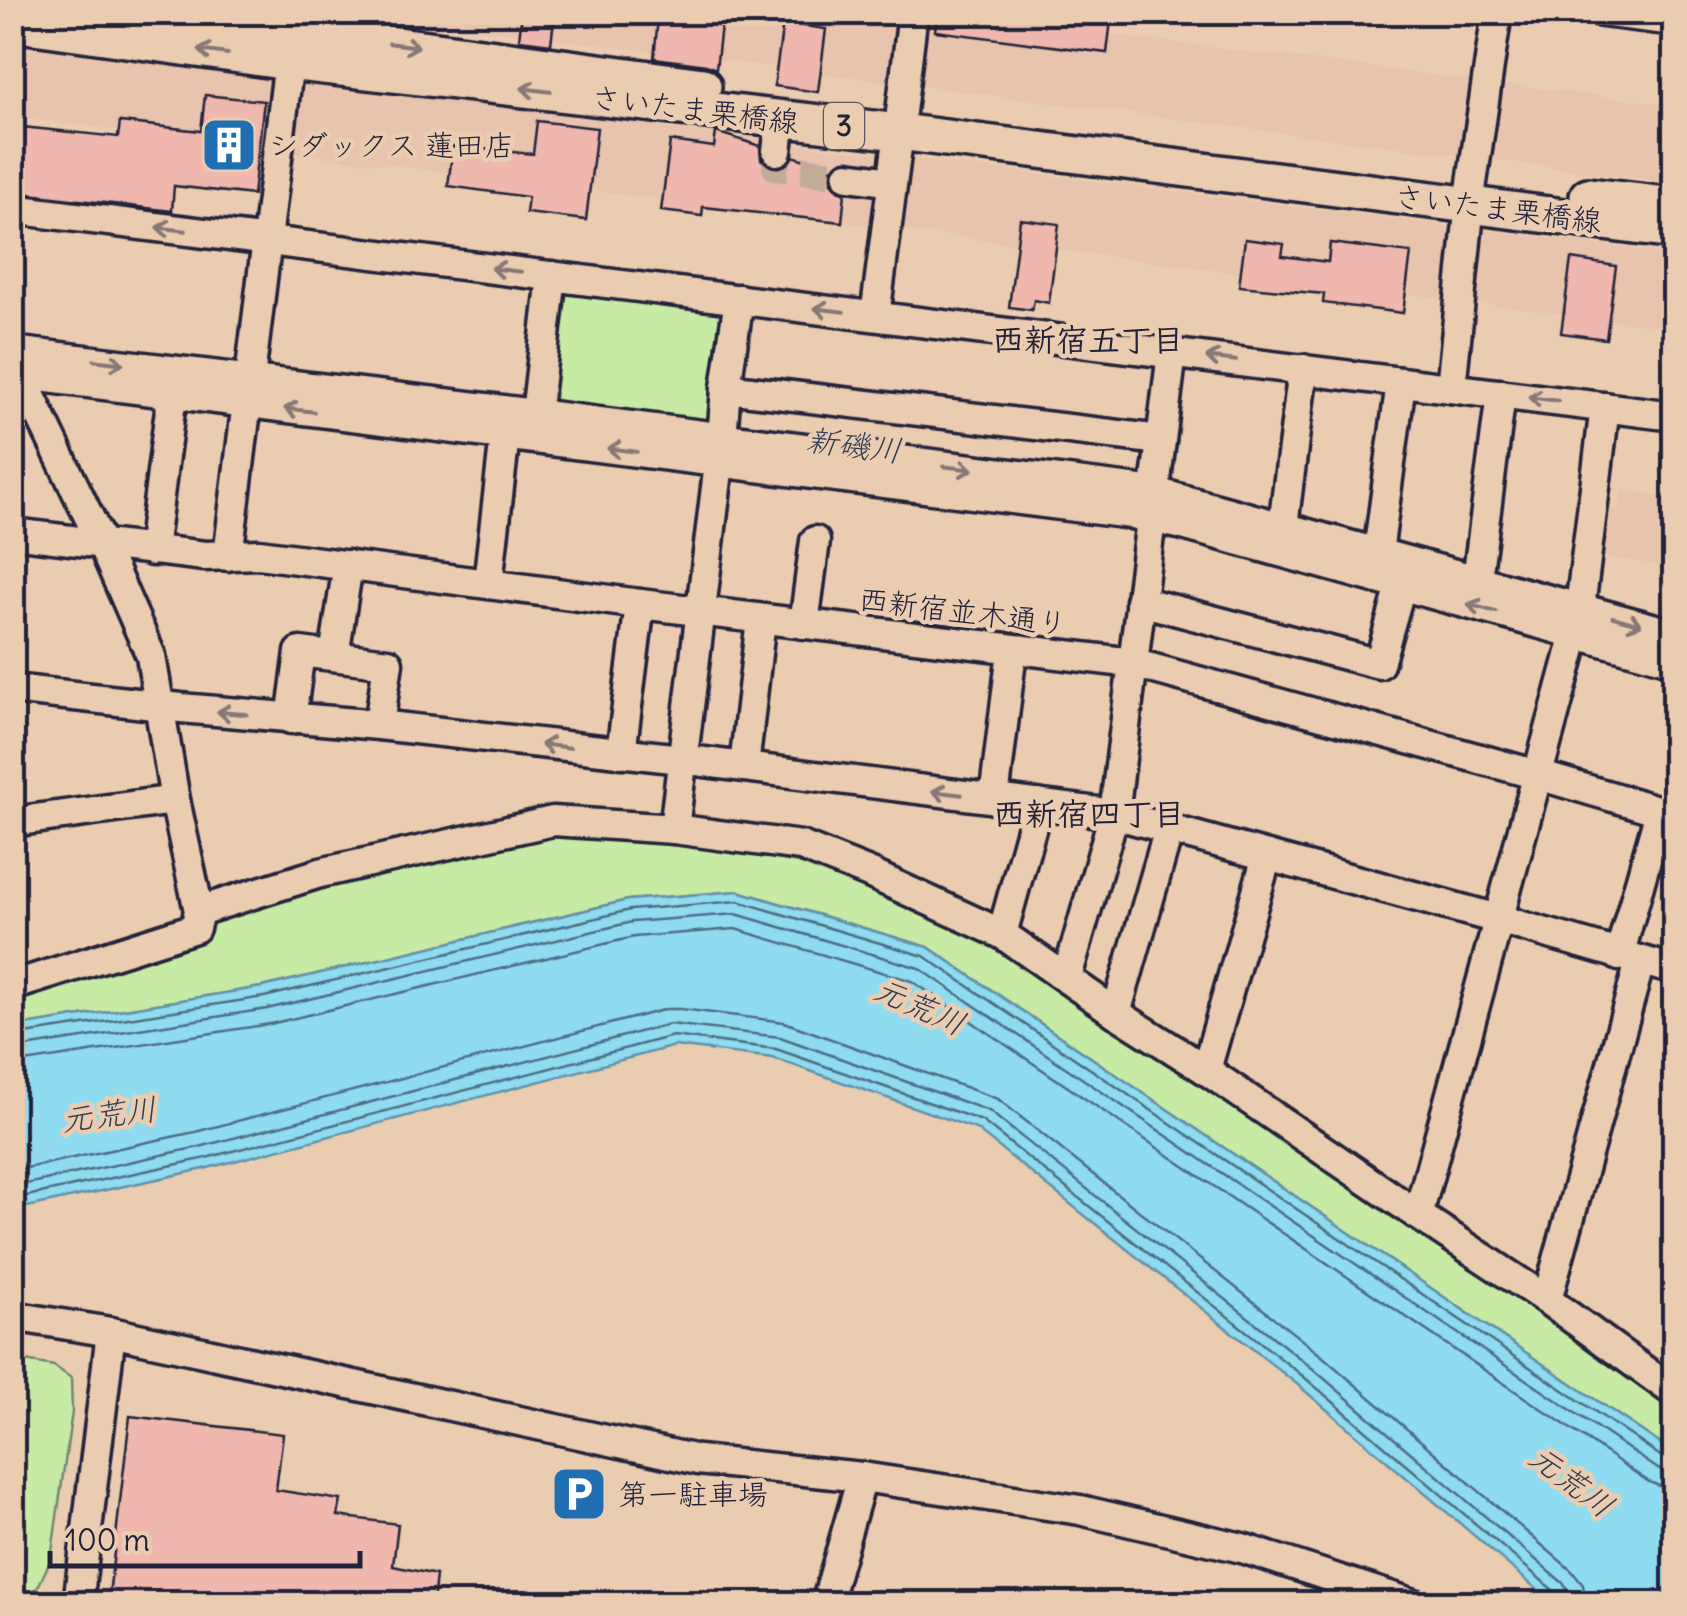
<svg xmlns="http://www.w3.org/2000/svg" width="1687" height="1616" font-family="Delius,'Klee One',sans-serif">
	<rect width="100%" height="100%" fill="#eacdb1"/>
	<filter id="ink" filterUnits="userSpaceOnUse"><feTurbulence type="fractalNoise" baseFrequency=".01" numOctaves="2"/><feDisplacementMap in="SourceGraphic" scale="20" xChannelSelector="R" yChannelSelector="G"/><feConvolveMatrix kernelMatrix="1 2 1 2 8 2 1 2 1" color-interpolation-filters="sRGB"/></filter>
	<g filter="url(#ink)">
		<g fill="#e8c3ae">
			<path d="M353 13H937L1674 105V183Z"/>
			<path d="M13 46 1674 254V328L13 117Z"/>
			<path d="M1621 490 1674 498V567L1603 557 1610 509H1618Z"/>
		</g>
		<g fill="#c7eba4" stroke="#748670" stroke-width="2.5">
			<path d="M559 288 731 311 714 436 542 413Z"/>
			<path d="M575 832 672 837 812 866 953 916 1674 1402V1453L928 947 738 891 628 900 262 987 13 1027V996L212 916 421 859Z"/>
			<path d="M13 1359 54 1366 71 1378 72 1412 51 1559 38 1587 15 1604 12 1603Z"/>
		</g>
		<path fill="#8fdbef" stroke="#6391a7" stroke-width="2.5" d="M738 891 928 947 1674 1453V1603H1553L1298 1385 976 1129 773 1058 675 1046 204 1169 13 1210V1027L262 987 628 900Z"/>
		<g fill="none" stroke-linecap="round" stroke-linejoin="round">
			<g stroke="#4e6c83" stroke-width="2.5">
				<path d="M12 1036 264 997 630 910 738 901 924 956 1665 1459 1674 1461"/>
				<path d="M12 1049 267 1009 632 922 736 914 919 968 1658 1469 1674 1473"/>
				<path d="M12 1064 270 1024 634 937 735 929 912 981 1649 1482 1662 1487 1674 1489"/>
				<path d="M12 1171 195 1132 667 1009H681L784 1022 998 1099 1322 1356 1572 1571 1583 1585 1586 1604"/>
				<path d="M12 1187 199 1147 670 1024 780 1037 989 1111 1312 1368 1563 1583 1570 1593 1571 1604"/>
				<path d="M12 1199 202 1159 673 1036 776 1049 982 1121 1304 1377 1554 1591 1558 1604"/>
			</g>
			<path stroke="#6391a7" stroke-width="6" d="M12 48H20L33 39"/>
		</g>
		<g fill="#efb7ad" stroke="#22223b" stroke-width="2.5">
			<path d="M522 12H555L551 44 519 40Z"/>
			<path d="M937 12H1112L1107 53 935 31Z"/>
			<path d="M658 18 721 26 716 69 706 65 654 58Z"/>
			<path d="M783 23 826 29 818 92 774 86Z"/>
			<path d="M205 95 264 101 253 195 174 186 172 211 12 192V126L118 137 120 122 201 131Z"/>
			<path d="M537 121 597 128 586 220 526 213 528 197 448 186 453 146 533 154Z"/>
			<path d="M716 132 760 146 761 159 766 164 774 168 785 167 793 156 832 169V183L838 190 845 193 842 222 703 207 702 216 661 211 670 141 714 147Z"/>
			<path d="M1020 219 1059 224 1049 303 1034 300 1032 310 1009 307Z"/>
			<path d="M1245 239 1284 244 1282 256 1328 262 1330 243 1411 253 1403 313 1323 303 1324 294 1239 286Z"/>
			<path d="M1571 259 1616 266 1606 339 1561 333Z"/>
			<path d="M130 1416 283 1434 276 1490 341 1500 338 1516 398 1524 393 1566 436 1575 433 1604H108Z"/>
		</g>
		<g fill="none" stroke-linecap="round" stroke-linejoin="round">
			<path stroke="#c2ab99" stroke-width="28" stroke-dasharray="28 14" stroke-linecap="butt" d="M777 151 776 167 848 176"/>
			<g stroke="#22223b" stroke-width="35">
				<g id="minor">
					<path d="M1602 12 1674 21"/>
					<path d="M901 112 913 12"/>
					<path d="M777 151 781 119"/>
					<path d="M848 176 892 182"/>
					<path d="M12 209 1674 416"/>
					<path d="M875 316 899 132"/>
					<path d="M12 351 536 414 1155 492 1674 634"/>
					<path d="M12 376 48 378 1131 514 1179 524 1674 661"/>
					<path d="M726 388 1161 440"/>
					<path d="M1451 388 1472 183 1497 12"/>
					<path d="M536 414 552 276"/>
					<path d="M722 438 726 388 739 299"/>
					<path d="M1283 526 1303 369"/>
					<path d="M12 533 205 556 259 554 640 604 1133 663 1538 775 1674 815"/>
					<path d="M152 551 172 394"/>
					<path d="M1378 553 1401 382"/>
					<path d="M228 556 295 12"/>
					<path d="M1477 580 1501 394"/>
					<path d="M488 583 505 435"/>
					<path d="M1140 601 1379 664 1401 586"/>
					<path d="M1580 608 1605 407"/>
					<path d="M804 624 815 541"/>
					<path d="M334 656 348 565"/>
					<path d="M12 689 181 708 379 725 681 759 1114 814 1498 919 1674 970"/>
					<path d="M291 719 300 652 388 663 379 725"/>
					<path d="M621 753 640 604"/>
					<path d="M744 767 761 619"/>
					<path d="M994 799 1012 651"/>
					<path d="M12 822 175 800"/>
					<path d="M674 829 719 463"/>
					<path d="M199 911 320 873 553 821 674 829 801 846 869 873 1002 934 1116 1013 1206 1070 1418 1215 1547 1300 1674 1392"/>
					<path d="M1002 934 1038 804"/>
					<path d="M1619 956 1660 811"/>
					<path d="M1067 977 1114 814 1172 353"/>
					<path d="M12 986 195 928 199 911 175 800 151 656 102 544 15 363"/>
					<path d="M1116 1013 1169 829"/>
					<path d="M1206 1070 1267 856"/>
					<path d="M1418 1215 1576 634"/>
					<path d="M1547 1300 1640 962"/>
					<path d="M12 1316 111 1332 698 1460 862 1477 1080 1510 1242 1548 1414 1604"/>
					<path d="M78 1604 111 1332"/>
					<path d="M826 1604 862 1477"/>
				</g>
			</g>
			<g stroke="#22223b" stroke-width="42">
				<g id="major">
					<path d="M133 12 437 50 703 86"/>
					<path d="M12 23 289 62 899 132 1674 231"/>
					<path d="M1588 196 1674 206"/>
				</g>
			</g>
			<use href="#minor" stroke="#eacdb1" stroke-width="28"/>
			<use href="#major" stroke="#eacdb1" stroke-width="35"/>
		</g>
		<defs><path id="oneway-shaft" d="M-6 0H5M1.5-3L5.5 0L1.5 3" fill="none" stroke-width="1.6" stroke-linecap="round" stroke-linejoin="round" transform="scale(2.5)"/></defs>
		<g stroke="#867876">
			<use href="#oneway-shaft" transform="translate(404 45) rotate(7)"/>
			<use href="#oneway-shaft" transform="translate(213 52) rotate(-172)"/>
			<use href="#oneway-shaft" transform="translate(536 90) rotate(-173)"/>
			<use href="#oneway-shaft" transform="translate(171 229) rotate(-173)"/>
			<use href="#oneway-shaft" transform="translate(506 270) rotate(-173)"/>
			<use href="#oneway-shaft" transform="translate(829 310) rotate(-173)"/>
			<use href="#oneway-shaft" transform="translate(1221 359) rotate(-173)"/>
			<use href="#oneway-shaft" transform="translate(109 362) rotate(7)"/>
			<use href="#oneway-shaft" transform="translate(1543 399) rotate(-173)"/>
			<use href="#oneway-shaft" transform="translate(299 410) rotate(-173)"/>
			<use href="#oneway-shaft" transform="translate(622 450) rotate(-173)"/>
			<use href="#oneway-shaft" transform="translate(958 468) rotate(7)"/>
			<use href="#oneway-shaft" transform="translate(1482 608) rotate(-164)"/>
			<use href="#oneway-shaft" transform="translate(1627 621) rotate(16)"/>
			<use href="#oneway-shaft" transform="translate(232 713) rotate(-175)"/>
			<use href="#oneway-shaft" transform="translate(555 746) rotate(-173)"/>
			<use href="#oneway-shaft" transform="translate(947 793) rotate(-173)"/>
		</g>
	</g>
	<defs>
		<g id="building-square" transform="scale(2.875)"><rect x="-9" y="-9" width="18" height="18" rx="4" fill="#1f6fb2" stroke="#eacdb1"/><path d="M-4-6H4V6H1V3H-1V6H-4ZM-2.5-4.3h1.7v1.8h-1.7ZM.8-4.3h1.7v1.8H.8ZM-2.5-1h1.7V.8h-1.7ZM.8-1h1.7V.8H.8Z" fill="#fff"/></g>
		<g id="parking-square" transform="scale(2.875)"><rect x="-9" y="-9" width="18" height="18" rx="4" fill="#1f6fb2" stroke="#eacdb1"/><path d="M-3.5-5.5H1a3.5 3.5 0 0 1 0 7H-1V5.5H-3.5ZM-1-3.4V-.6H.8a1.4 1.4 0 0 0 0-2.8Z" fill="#fff"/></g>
	</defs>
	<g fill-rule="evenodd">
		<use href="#building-square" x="229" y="145"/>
		<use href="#parking-square" x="579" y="1494"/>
	</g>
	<g text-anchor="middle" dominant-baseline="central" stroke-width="9" stroke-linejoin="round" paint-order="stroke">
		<rect fill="#eacdb1" stroke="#5e555e" stroke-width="2.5" x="824" y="103" width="40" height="46" rx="8"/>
		<g font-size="28" font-weight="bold" fill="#22223b">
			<text x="844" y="126">3</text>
		</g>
		<g font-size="30" fill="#22223b" stroke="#eacdb1">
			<text transform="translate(695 109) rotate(7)">さいたま栗橋線</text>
			<text transform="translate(1498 208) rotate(7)">さいたま栗橋線</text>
			<text transform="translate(963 611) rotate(7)">西新宿並木通り</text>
		</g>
		<g font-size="30" fill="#22223b" stroke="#eacdb1" text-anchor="start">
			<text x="268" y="145">シダックス 蓮田店</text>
			<text x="618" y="1494">第一駐車場</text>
		</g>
		<g font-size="32" font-weight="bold" fill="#22223b" stroke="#eacdb1">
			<text x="1088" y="339">西新宿五丁目</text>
			<text x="1089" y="813">西新宿四丁目</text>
		</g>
		<g font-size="32" font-style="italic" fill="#323e56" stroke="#eacdb1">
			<text transform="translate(854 445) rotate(7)">新磯川</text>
			<text transform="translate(920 1006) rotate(24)">元荒川</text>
			<text transform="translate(109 1114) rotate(-7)">元荒川</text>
			<text transform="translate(1572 1481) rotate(37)">元荒川</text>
		</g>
	</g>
	<rect width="1687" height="1616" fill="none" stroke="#eacdb1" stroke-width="50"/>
	<rect x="25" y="25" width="1637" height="1566" fill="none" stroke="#22223b" stroke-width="4" filter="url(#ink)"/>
	<path d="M50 1551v15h310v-15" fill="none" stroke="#22223b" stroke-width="5"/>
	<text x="65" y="1551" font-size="30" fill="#22223b" stroke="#eacdb1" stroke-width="8" paint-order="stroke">100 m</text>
</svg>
